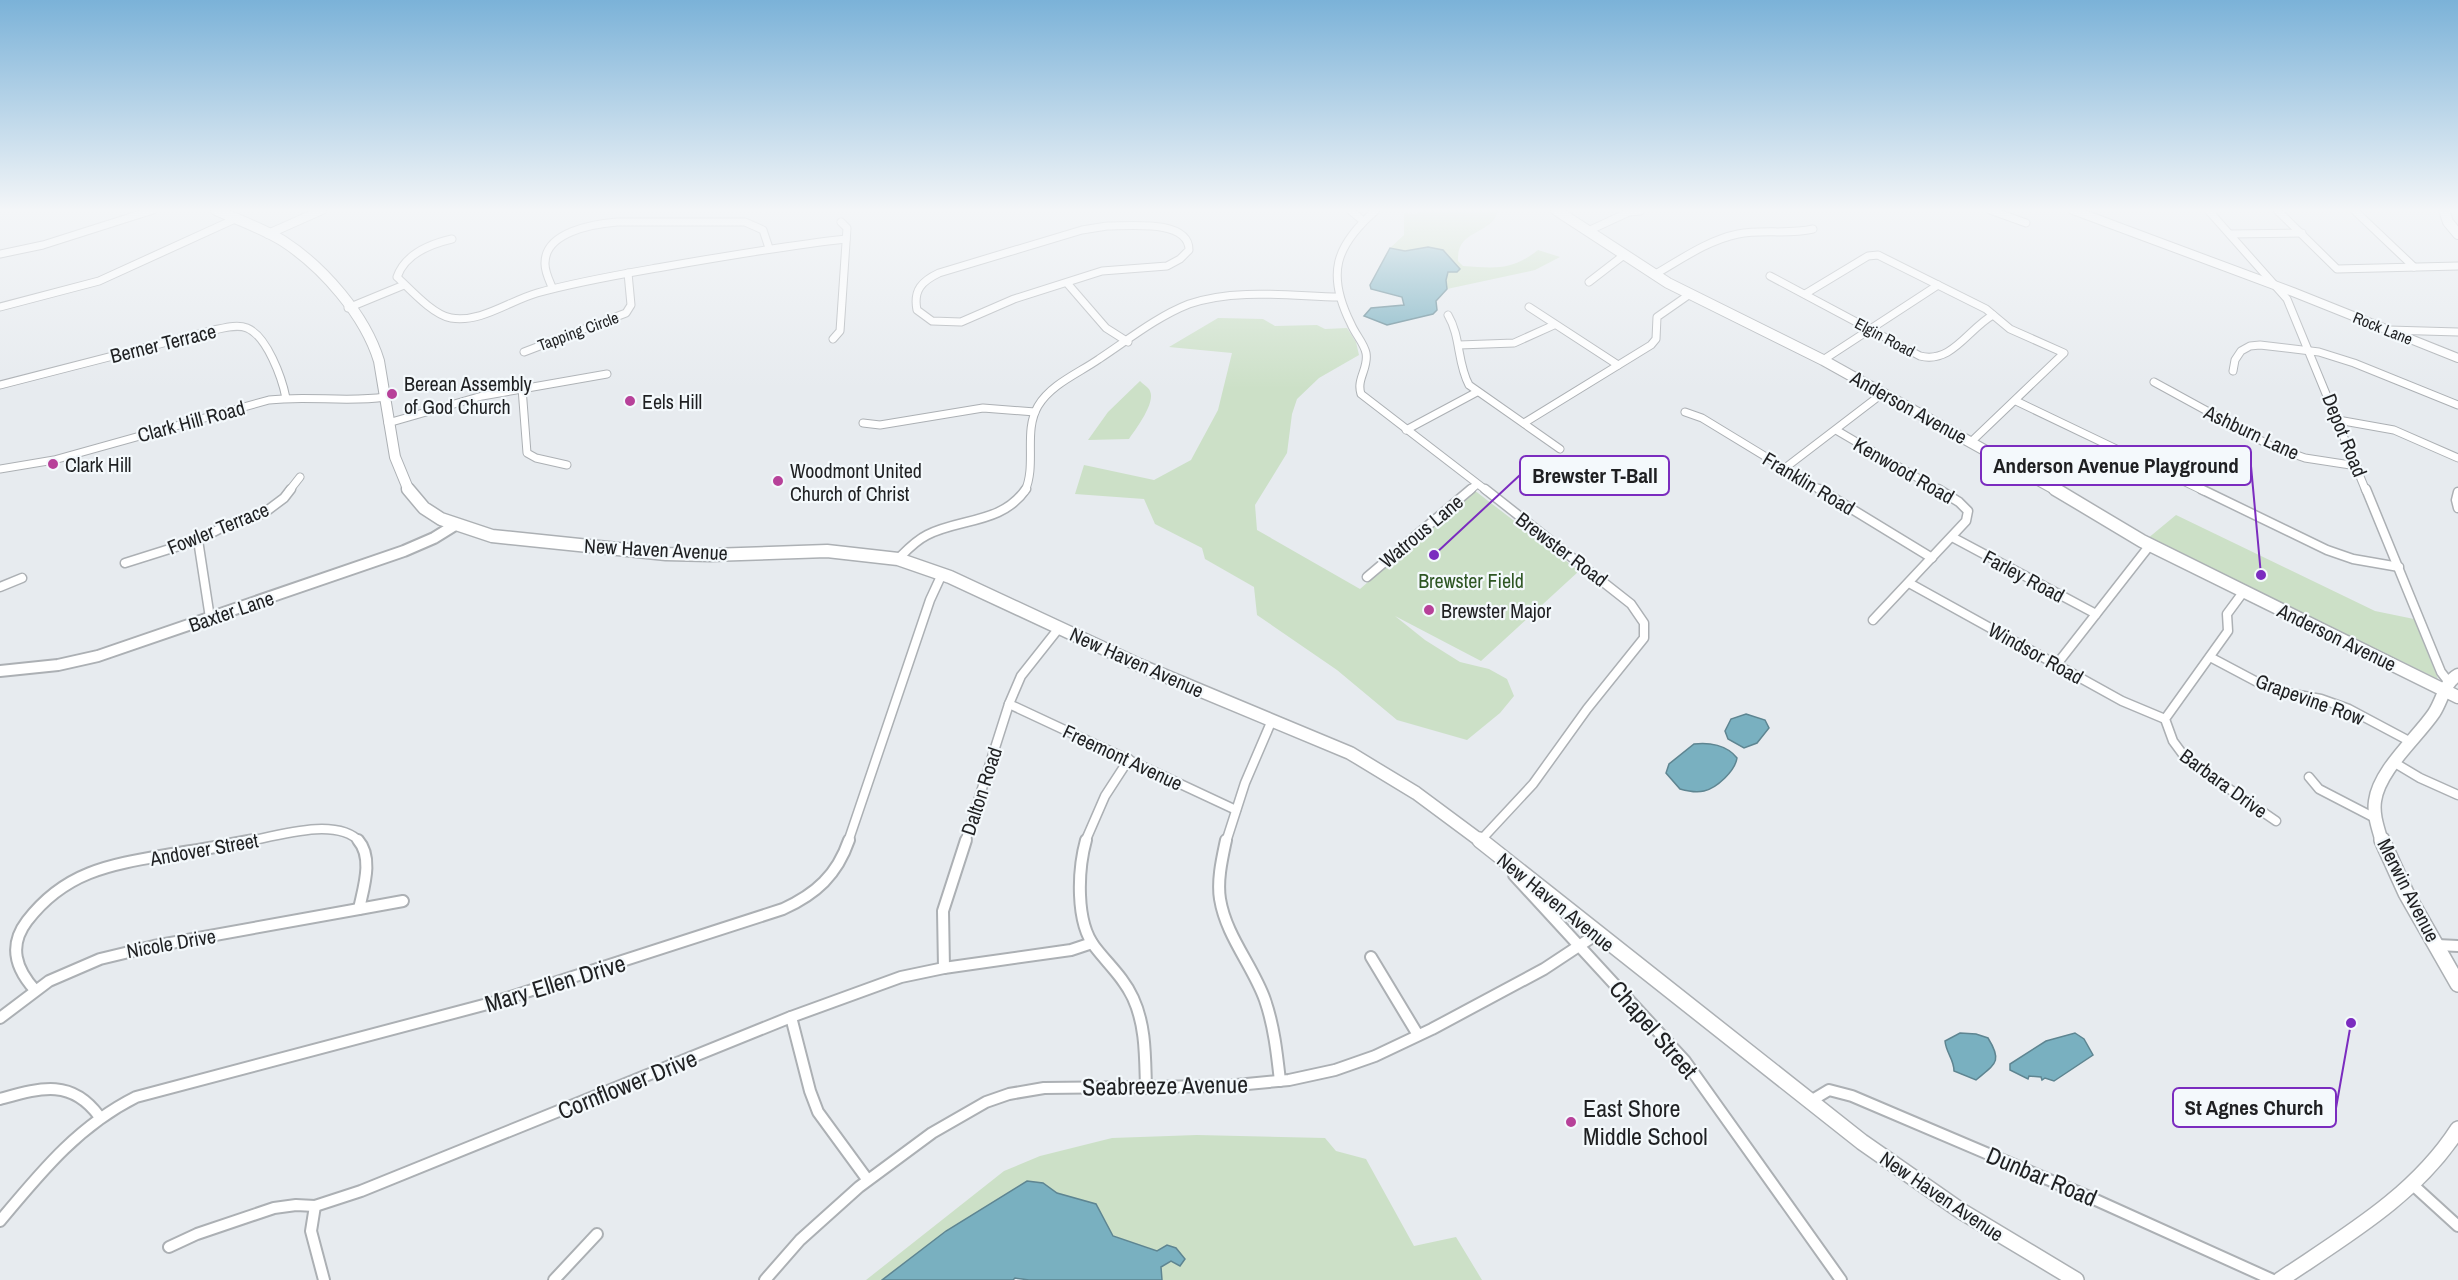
<svg xmlns="http://www.w3.org/2000/svg" width="2458" height="1280" font-family="'Archivo Narrow',sans-serif">
	<rect width="100%" height="100%" fill="#e7ebef"/>
	<g fill="#cce0c7">
		<path d="M1425 210H1500C1496 213 1496 218 1492 222 1476 236 1457 235 1458 261L1463 266C1496 268 1511 271 1538 250L1560 257 1535 270 1447 289 1446 280 1449 271 1428 247 1405 251 1390 248 1404 235V213L1415 214Z"/>
		<path d="M1218 318 1263 319 1275 326 1317 325 1325 329 1347 328 1356 342 1359 355 1319 378 1297 399 1292 414 1287 453 1255 505 1257 530 1360 589 1474 490 1579 571 1481 661 1395 616 1425 640 1460 662 1489 669 1507 679 1514 696 1500 713 1467 740 1397 720 1337 670 1257 615 1254 587 1205 559 1202 548 1155 524 1144 499 1075 494 1084 465 1154 480 1191 460 1218 410 1232 353 1169 347Z"/>
		<path d="M1140 381C1143 384 1149 388 1150 391 1156 403 1135 430 1129 439L1088 440 1108 412Z"/>
		<path d="M2176 515 2375 611 2414 619 2438 679 2147 539Z"/>
		<path d="M1197 1135 1325 1138 1336 1151 1366 1159 1414 1246 1456 1237 1482 1280H1162L1161 1267 1171 1261 1157 1251 1113 1236 1096 1204 1057 1193 1043 1183 1027 1181 946 1231 882 1280H866L1004 1171 1040 1156 1112 1138Z"/>
	</g>
	<g fill="#79b0c0" stroke="#5e8591" stroke-width="1.5">
		<path d="M1428 247 1443 250 1460 269 1457 272H1448L1446 280 1447 289 1436 301 1437 310 1433 314 1387 325 1364 316 1371 308 1404 305 1402 297 1371 289 1370 285 1390 248 1405 251Z"/>
		<path d="M1746 714 1765 720 1769 728 1757 743 1744 748 1728 739 1725 731 1731 719Z"/>
		<path d="M1694 744C1709 742 1727 745 1737 758 1735 771 1717 788 1704 791 1696 793 1687 791 1680 789L1666 773 1669 764Z"/>
		<path d="M1960 1033 1976 1034 1988 1038C2003 1062 1995 1064 1976 1080L1954 1071C1954 1059 1946 1053 1945 1041Z"/>
		<path d="M2075 1033 2084 1039 2093 1055 2054 1081 2045 1078 2042 1080 2041 1077 2029 1076 2028 1079 2010 1070V1064L2046 1041Z"/>
		<path d="M1027 1181 1043 1183 1057 1193 1096 1204 1113 1236 1157 1251 1167 1245 1176 1248 1185 1259 1180 1266 1171 1261 1161 1267 1162 1280H1029L1015 1278 1013 1280H882L946 1231Z"/>
	</g>
	<g fill="none" stroke-linecap="round" stroke-linejoin="round">
		<g stroke="#acb0b4" stroke-width="9">
			<g id="minor-far2">
				<path d="M1350 210 1362 220"/>
				<path d="M1376 210C1335 246 1326 274 1351 324 1355 334 1364 343 1366 353 1369 368 1356 379 1361 394L1487 491"/>
				<path d="M1990 210 2026 223"/>
				<path d="M2208 210 2287 299 2366 491"/>
				<path d="M2277 210 2337 269 2458 266"/>
				<path d="M2354 210 2414 267"/>
				<path d="M1107 226C1129 226 1189 219 1189 250L1180 259 1167 266 1102 271 1014 299 961 322 932 321 917 310C913 290 922 281 939 273L1082 230Z"/>
				<path d="M1588 231 1629 212 1640 211"/>
				<path d="M2230 234 2302 233"/>
				<path d="M452 239C430 244 405 254 397 277 410 289 433 315 451 318 481 323 509 301 537 293 576 282 617 275 657 268 720 257 782 246 846 239"/>
				<path d="M0 254 43 245 153 210"/>
				<path d="M1654 275C1680 260 1708 240 1738 234 1763 229 1788 235 1813 229"/>
				<path d="M1770 276 1920 356C1952 364 1968 329 1993 315"/>
				<path d="M1589 282 1624 255"/>
				<path d="M1067 283 1106 328 1128 342"/>
				<path d="M552 287C549 280 545 272 545 264 544 232 593 224 617 222H745L763 230 769 248"/>
				<path d="M1805 294 1868 256 1878 255 1986 309 2010 329 2064 353 1972 441"/>
				<path d="M0 307 99 281 235 219"/>
				<path d="M1529 307 1618 365"/>
				<path d="M348 308 404 285"/>
				<path d="M1448 315C1461 337 1457 363 1469 385L1560 449"/>
				<path d="M2389 330 2458 332"/>
				<path d="M833 339 840 331 847 228 841 222"/>
				<path d="M1459 345 1514 343 1554 325"/>
				<path d="M524 352 626 313 631 305 628 273"/>
				<path d="M1823 360 1938 285"/>
				<path d="M2233 371 2235 360 2241 351 2250 346 2260 345 2319 352 2354 363 2458 405"/>
				<path d="M2154 382 2271 446 2305 458 2357 466"/>
				<path d="M0 385 214 330C224 328 237 324 247 328 267 336 282 378 286 398"/>
				<path d="M522 388 527 453 536 458 567 465"/>
				<path d="M2016 401 2204 491"/>
				<path d="M1685 412 1702 418 1822 491"/>
				<path d="M2338 420 2394 430 2458 458"/>
				<path d="M388 423 482 396 607 374"/>
				<path d="M863 423 880 425 983 408 1035 412"/>
				<path d="M1524 423 1651 345 1656 339 1657 317 1690 294"/>
				<path d="M1406 430 1477 392"/>
				<path d="M1836 430 1940 491"/>
				<path d="M1785 468 1883 393"/>
				<path d="M0 469 54 460 269 400C308 395 346 403 385 397"/>
				<path d="M289 491 300 477"/>
				<path d="M1025 491C1037 464 1023 432 1038 406 1051 384 1079 373 1099 359 1128 340 1156 317 1189 304 1235 288 1291 296 1339 297"/>
				<path d="M1469 491 1476 485"/>
			</g>
		</g>
		<g stroke="#acb0b4" stroke-width="11">
			<g id="minor-far1">
				<path d="M1819 489 1932 558"/>
				<path d="M2201 489 2327 550 2353 559 2399 567"/>
				<path d="M2366 489 2441 672 2448 681"/>
				<path d="M2458 492 2456 500 2458 508"/>
				<path d="M1952 537 2096 614"/>
				<path d="M198 540 210 618"/>
				<path d="M898 559C907 550 915 541 927 535 960 518 1002 524 1026 489"/>
				<path d="M125 563 198 540 225 526 264 513 284 498 291 489"/>
				<path d="M1367 577 1471 489"/>
				<path d="M1909 583 2122 701 2165 719"/>
				<path d="M0 587 22 578"/>
				<path d="M2244 591 2227 614 2228 631 2165 719 2173 741 2187 760 2276 821"/>
				<path d="M1873 620 1966 521 1968 511 1959 502 1938 489"/>
				<path d="M2210 657 2259 683 2287 693 2321 699 2349 709 2411 742"/>
				<path d="M2057 664 2150 545"/>
				<path d="M1009 704 1236 810"/>
				<path d="M2395 763 2420 778 2458 795"/>
				<path d="M2309 777 2319 789 2375 818"/>
				<path d="M1480 841 1533 784 1587 709 1644 638V623L1631 604 1485 489"/>
				<path d="M245 842C276 836 337 816 360 842"/>
				<path d="M848 842 930 600 942 574"/>
				<path d="M965 842 1009 704 1021 676 1059 628"/>
				<path d="M1085 842 1105 796 1129 759"/>
				<path d="M1226 842 1245 783 1272 720"/>
			</g>
		</g>
		<g stroke="#acb0b4" stroke-width="14">
			<g id="minor">
				<path d="M358 840C374 858 363 889 359 909L403 901"/>
				<path d="M1086 840C1078 869 1075 922 1095 947 1108 964 1124 978 1133 998 1146 1026 1145 1057 1146 1088"/>
				<path d="M1226 840C1222 859 1217 880 1220 899 1226 936 1253 966 1265 1000 1274 1026 1277 1054 1280 1081"/>
				<path d="M1514 875 1685 1061 1841 1280"/>
				<path d="M2437 945 2458 946"/>
				<path d="M1371 957 1418 1035"/>
				<path d="M944 968 943 911 966 840"/>
				<path d="M35 990C16 969 8 946 27 921 66 870 113 864 172 854 200 850 227 845 254 840"/>
				<path d="M791 1017 810 1091 818 1112 867 1179"/>
				<path d="M0 1018 49 981 100 959 154 946 359 909"/>
				<path d="M0 1099C40 1088 71 1078 99 1116"/>
				<path d="M1809 1102 1829 1090 1852 1096 2087 1196 2273 1280"/>
				<path d="M2413 1185 2458 1226"/>
				<path d="M315 1206 311 1231 324 1280"/>
				<path d="M0 1221C41 1172 78 1126 136 1097L495 1002 783 909C816 894 837 875 849 840"/>
				<path d="M169 1247 197 1234 274 1208 296 1205 315 1206 361 1191 791 1017 901 977 944 968 1071 950 1092 943"/>
				<path d="M554 1280 597 1234"/>
				<path d="M765 1280 800 1240 859 1187 932 1133 986 1102 1009 1094 1044 1088 1226 1086 1289 1080 1335 1070 1375 1056 1432 1029 1544 969 1597 934"/>
			</g>
		</g>
		<g stroke="#acb0b4" stroke-width="10">
			<g id="tertiary-far1">
				<path d="M2073 210 2293 292 2458 358"/>
				<path d="M268 234 322 210"/>
			</g>
		</g>
		<g stroke="#acb0b4" stroke-width="14">
			<path id="tertiary" d="M0 671 58 665 98 656 404 551 434 538 455 525"/>
		</g>
		<g stroke="#acb0b4" stroke-width="12">
			<g id="secondary-far2">
				<path d="M216 210C238 220 262 228 283 241 323 267 365 315 379 361L395 457 409 491"/>
				<path d="M1556 210 1668 283 1823 360 2058 491"/>
				<path d="M2444 210 2448 222 2458 234"/>
			</g>
		</g>
		<g stroke="#acb0b4" stroke-width="15">
			<g id="secondary-far1">
				<path d="M408 489 424 508 441 519 492 536 666 554 710 555 827 551 898 559 950 577 1139 665 1350 753 1416 793 1482 842"/>
				<path d="M2055 489 2142 541 2458 697"/>
				<path d="M2382 842C2378 828 2373 815 2375 801 2379 770 2417 738 2434 713 2443 699 2444 683 2458 675"/>
			</g>
		</g>
		<g stroke="#acb0b4" stroke-width="18">
			<g id="secondary">
				<path d="M1480 840 1862 1142 1961 1211 2076 1280"/>
				<path d="M2382 840 2406 893 2458 984"/>
				<path d="M2280 1280C2345 1236 2415 1196 2458 1129"/>
			</g>
		</g>
		<use href="#minor-far2" stroke="#fff" stroke-width="7"/>
		<use href="#minor-far1" stroke="#fff" stroke-width="8"/>
		<use href="#minor" stroke="#fff" stroke-width="10"/>
		<use href="#tertiary-far1" stroke="#fff" stroke-width="8"/>
		<use href="#tertiary" stroke="#fff" stroke-width="10"/>
		<use href="#secondary-far2" stroke="#fff" stroke-width="10"/>
		<use href="#secondary-far1" stroke="#fff" stroke-width="12"/>
		<use href="#secondary" stroke="#fff" stroke-width="15"/>
	</g>
	<linearGradient id="sky" x2="0" y2="1"><stop stop-color="#7bb2d8"/><stop offset="0.54" stop-color="#f4f6f8"/><stop offset="1" stop-color="#f4f6f8" stop-opacity="0"/></linearGradient>
	<rect width="2458" height="389" fill="url(#sky)"/>
	<g fill="#b74199" stroke="#f4f9fc" stroke-width="2">
		<circle cx="392" cy="394" r="6"/>
		<circle cx="630" cy="401" r="6"/>
		<circle cx="53" cy="464" r="6"/>
		<circle cx="778" cy="481" r="6"/>
		<circle cx="1429" cy="610" r="6"/>
		<circle cx="1571" cy="1122" r="6"/>
	</g>
	<g text-anchor="middle" dominant-baseline="central" stroke-width="4.5" stroke-linejoin="round" paint-order="stroke">
		<g font-size="16" fill="#1f2022" stroke="#f4f9fc">
			<text transform="translate(2383 328) rotate(22)">Rock Lane</text>
			<text transform="translate(578 331) rotate(-20)">Tapping Circle</text>
			<text transform="translate(1885 337) rotate(28)">Elgin Road</text>
		</g>
		<g font-size="20" fill="#1f2022" stroke="#f4f9fc">
			<text transform="translate(163 343) rotate(-14)">Berner Terrace</text>
			<text transform="translate(1909 407) rotate(29)">Anderson Avenue</text>
			<text transform="translate(191 421) rotate(-15)">Clark Hill Road</text>
			<text transform="translate(2252 432) rotate(25)">Ashburn Lane</text>
			<text transform="translate(2345 435) rotate(68)">Depot Road</text>
			<text transform="translate(1904 470) rotate(30)">Kenwood Road</text>
			<text transform="translate(1809 483) rotate(31)">Franklin Road</text>
			<text transform="translate(218 528) rotate(-22)">Fowler Terrace</text>
			<text transform="translate(1421 531) rotate(-40)">Watrous Lane</text>
			<text transform="translate(656 549) rotate(3)">New Haven Avenue</text>
			<text transform="translate(1562 549) rotate(37)">Brewster Road</text>
			<text transform="translate(2024 576) rotate(28)">Farley Road</text>
			<text transform="translate(231 611) rotate(-19)">Baxter Lane</text>
			<text transform="translate(2337 637) rotate(26)">Anderson Avenue</text>
			<text transform="translate(2036 653) rotate(29)">Windsor Road</text>
			<text transform="translate(1137 662) rotate(24)">New Haven Avenue</text>
			<text transform="translate(2310 699) rotate(20)">Grapevine Row</text>
			<text transform="translate(1123 757) rotate(25)">Freemont Avenue</text>
			<text transform="translate(2224 783) rotate(36)">Barbara Drive</text>
			<text transform="translate(981 791) rotate(-72)">Dalton Road</text>
			<text transform="translate(204 849) rotate(-10)">Andover Street</text>
			<text transform="translate(2409 890) rotate(63)">Merwin Avenue</text>
			<text transform="translate(1556 902) rotate(39)">New Haven Avenue</text>
			<text transform="translate(171 943) rotate(-10)">Nicole Drive</text>
			<text transform="translate(1942 1196) rotate(34)">New Haven Avenue</text>
		</g>
		<g font-size="20" fill="#1f2022" stroke="#f4f9fc" text-anchor="start">
			<text x="404" y="383">Berean Assembly<tspan x="404" dy="23">of God Church</tspan></text>
			<text x="642" y="401">Eels Hill</text>
			<text x="65" y="464">Clark Hill</text>
			<text x="790" y="470">Woodmont United<tspan x="790" dy="23">Church of Christ</tspan></text>
			<text x="1441" y="610">Brewster Major</text>
		</g>
		<g font-size="20" fill="#2e5623" stroke="#f4f9fc">
			<text x="1471" y="580">Brewster Field</text>
		</g>
		<g font-size="24" fill="#1f2022" stroke="#f4f9fc">
			<text transform="translate(555 983) rotate(-17)">Mary Ellen Drive</text>
			<text transform="translate(1654 1029) rotate(49)">Chapel Street</text>
			<text transform="translate(627 1084) rotate(-22)">Cornflower Drive</text>
			<text transform="translate(1165 1085) rotate(-1)">Seabreeze Avenue</text>
			<text transform="translate(2042 1176) rotate(23)">Dunbar Road</text>
		</g>
		<g font-size="24" fill="#1f2022" stroke="#f4f9fc" text-anchor="start">
			<text x="1583" y="1108">East Shore<tspan x="1583" dy="28">Middle School</tspan></text>
		</g>
	</g>
	<path fill="none" stroke="#7b2cbf" stroke-width="2" d="M2261 575L2251 466M1434 555L1520 475M2351 1023L2336 1108"/>
	<g fill="#7b2cbf" stroke="#f4f9fc" stroke-width="2">
		<circle cx="2261" cy="575" r="6"/>
		<circle cx="1434" cy="555" r="6"/>
		<circle cx="2351" cy="1023" r="6"/>
	</g>
	<g fill="#f4f9fc" stroke="#7b2cbf" stroke-width="2">
		<rect x="1981" y="446" width="270" height="39" rx="6"/>
		<rect x="1520" y="456" width="149" height="39" rx="6"/>
		<rect x="2173" y="1088" width="163" height="39" rx="6"/>
	</g>
	<g font-size="21" text-anchor="middle" font-weight="bold" fill="#1f2022">
		<text x="2116" y="473">Anderson Avenue Playground</text>
		<text x="1595" y="483">Brewster T-Ball</text>
		<text x="2254" y="1115">St Agnes Church</text>
	</g>
</svg>
